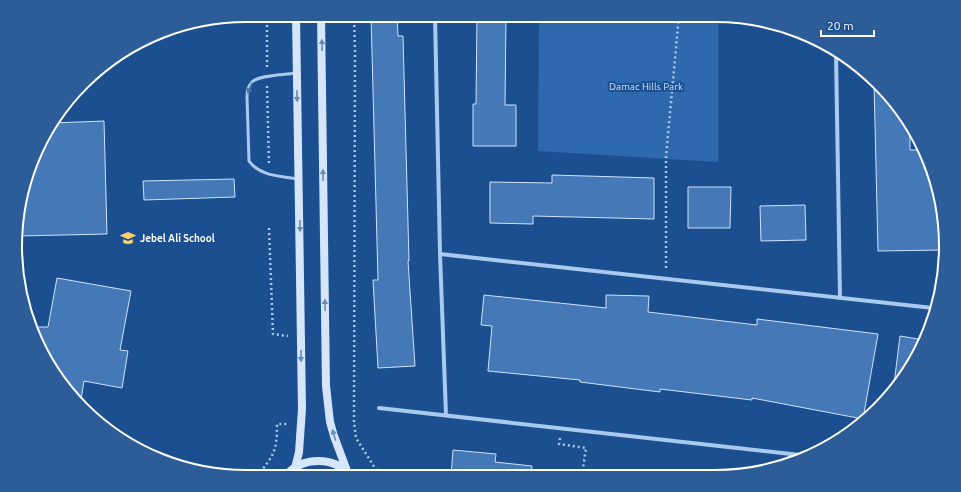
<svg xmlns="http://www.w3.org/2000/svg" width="961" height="492" font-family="Ubuntu,sans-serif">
	<rect width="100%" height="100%" fill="#1b4f8f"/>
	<path fill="#2e69ad" d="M539 15H718V162L538 151Z"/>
	<g fill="#4478b7" stroke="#cfe3fa">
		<path d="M371 15H397L398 36H403L409 261H408L415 366 378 368 373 280H378Z"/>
		<path d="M477 16H506L505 105H516V146H473V104H476Z"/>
		<path d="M874 82 889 94 910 130V150H921L934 172 944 250 878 251Z"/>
		<path d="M104 121 107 234 18 236 19 201 52 123Z"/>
		<path d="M552 175 654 178V219L533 216V224L490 223V182L552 183Z"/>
		<path d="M234 179 235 197 144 200 143 181Z"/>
		<path d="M688 187H731L730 228H688Z"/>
		<path d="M805 205 806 240 761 241 760 206Z"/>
		<path d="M57 278 131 291 120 350 128 351 122 388 84 381 80 406 39 348 32 327H48Z"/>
		<path d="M484 295 606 308V295L649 296 648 312 757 325V319L878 334 863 419 752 398V400L660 389V392L580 382V380L488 371 492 326 481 325Z"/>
		<path d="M900 336 924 340 922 348 893 392Z"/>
		<path d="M453 450 496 454 495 462 532 466 531 476H451Z"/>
	</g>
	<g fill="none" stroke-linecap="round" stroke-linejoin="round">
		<g stroke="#a9c9ee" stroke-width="2.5" stroke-dasharray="2 3" stroke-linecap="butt">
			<path d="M267 15V67"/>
			<path d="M354 15 355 51 354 422 356 438 380 476"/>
			<path d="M267 86 269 165"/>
			<path d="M269 228 273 334 288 336"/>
			<path d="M666 268V157L679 15"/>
			<path d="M560 438 559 444 586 448 582 475"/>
			<path d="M257 476C274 455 277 452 277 424H289"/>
		</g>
		<path stroke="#a9c9ee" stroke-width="3" d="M295 73C285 75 258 75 252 82 248 86 247 92 247 97L249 161C259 176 281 176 297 179"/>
		<g stroke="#a9c9ee" stroke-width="4">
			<path d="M435 15 440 254 446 415"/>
			<path d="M836 53 840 298"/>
			<path d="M440 254 933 308"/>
			<path d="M379 408 809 456"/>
			<path d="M791 463 792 454"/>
		</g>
		<g stroke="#d6e6fa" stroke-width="8">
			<path d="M321 15 326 386 330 422 334 436 347 471"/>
			<path d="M295 468 299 452 302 409 296 15"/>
			<path d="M285 476C303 456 334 456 351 476"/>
		</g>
	</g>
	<defs><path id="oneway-solid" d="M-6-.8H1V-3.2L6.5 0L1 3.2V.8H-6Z"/></defs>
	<g fill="#668bba">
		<use href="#oneway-solid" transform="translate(322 45) rotate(-91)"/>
		<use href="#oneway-solid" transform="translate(297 96) rotate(89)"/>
		<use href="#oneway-solid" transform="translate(323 175) rotate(-91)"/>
		<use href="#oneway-solid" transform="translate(300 226) rotate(89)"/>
		<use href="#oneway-solid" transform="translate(325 305) rotate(-91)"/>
		<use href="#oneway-solid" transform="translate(301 356) rotate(90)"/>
		<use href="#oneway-solid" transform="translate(334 435) rotate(-106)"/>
	</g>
	<use fill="#4674ac" href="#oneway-solid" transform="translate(250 88) rotate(114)"/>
	<defs>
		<g id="school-bare" transform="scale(1.2)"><path d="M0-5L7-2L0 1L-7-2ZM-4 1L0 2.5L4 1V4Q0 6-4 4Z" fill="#ffd166" stroke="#1b4f8f" stroke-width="2.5" paint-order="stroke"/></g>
	</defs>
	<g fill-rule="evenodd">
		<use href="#school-bare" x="128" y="238"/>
	</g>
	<g text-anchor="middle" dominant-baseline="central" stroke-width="4" stroke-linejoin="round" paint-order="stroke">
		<g font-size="10" fill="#cfe3fa" stroke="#1b4f8f">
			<text x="646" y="86">Damac Hills Park</text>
		</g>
		<g font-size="10" font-weight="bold" fill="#fff" stroke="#1b4f8f" text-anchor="start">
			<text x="140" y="238">Jebel Ali School</text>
		</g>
	</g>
	<path d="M0 0H961V492H0ZM246 22H715A224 224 0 0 1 939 246V246A224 224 0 0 1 715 470H246A224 224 0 0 1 22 246V246A224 224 0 0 1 246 22Z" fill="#2d5d98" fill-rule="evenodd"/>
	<path fill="none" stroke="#fff" stroke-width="2" d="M246 22H715A224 224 0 0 1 939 246V246A224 224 0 0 1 715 470H246A224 224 0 0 1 22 246V246A224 224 0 0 1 246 22Z"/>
	<path d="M821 30v6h53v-6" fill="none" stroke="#ffffff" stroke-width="2"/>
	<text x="827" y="30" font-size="12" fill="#ffffff" stroke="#1b4f8f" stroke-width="3" paint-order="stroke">20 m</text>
</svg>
